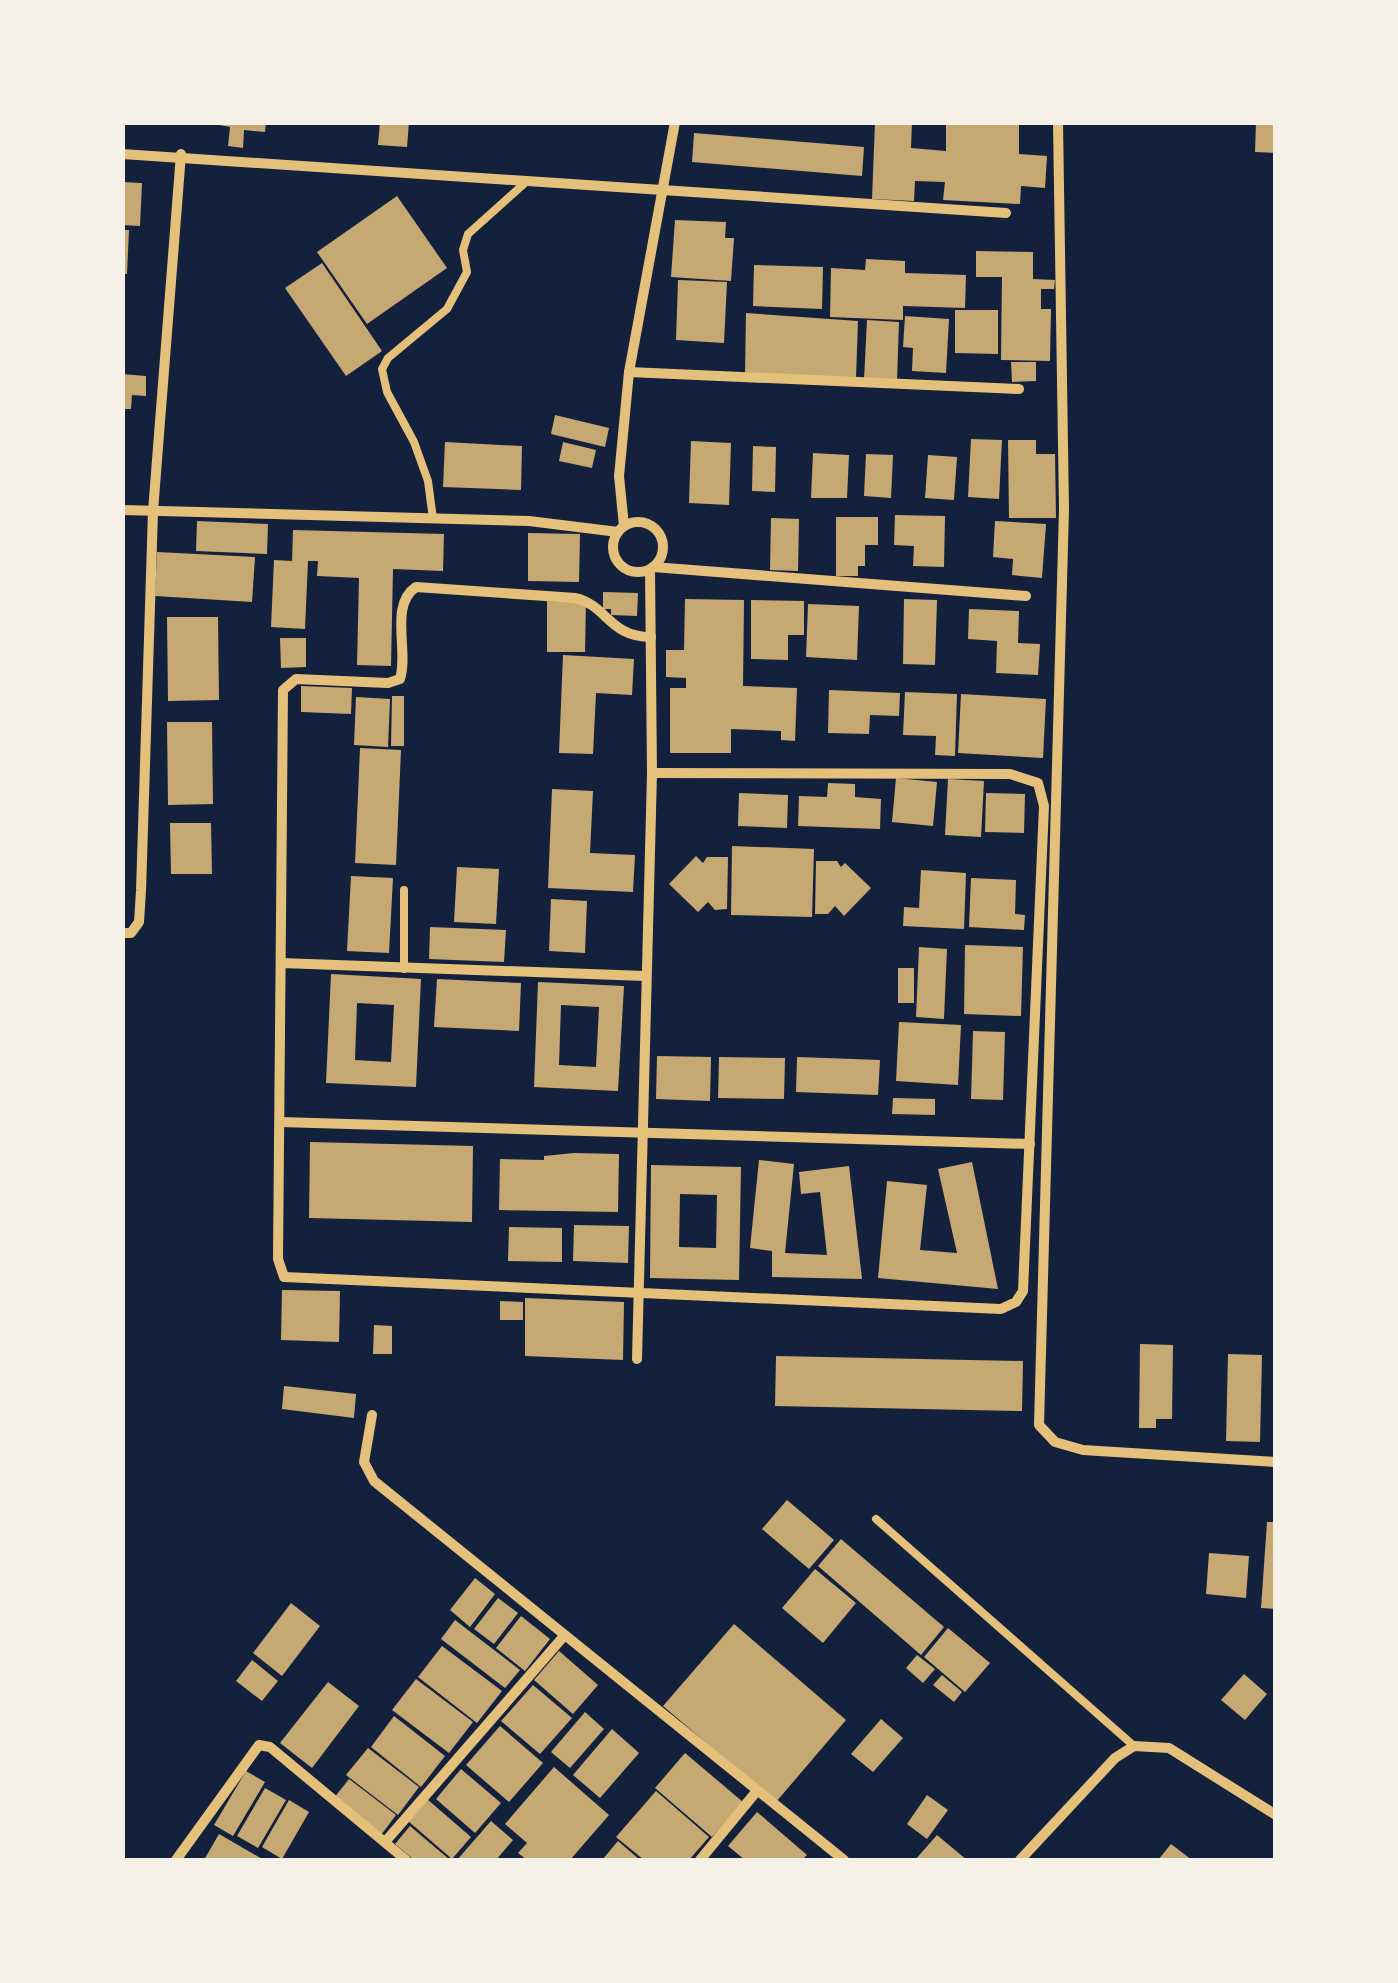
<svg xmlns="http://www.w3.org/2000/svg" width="1398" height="1983" font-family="'Archivo Narrow',sans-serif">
	<rect width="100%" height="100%" fill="#14213d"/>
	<g fill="#c6a872" fill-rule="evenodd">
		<path d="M204 122H266L265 132 244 130 243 148 228 146 230 127Z"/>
		<path d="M380 122H409L407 147 378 145Z"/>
		<path d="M875 122H912L911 148 946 151V122H1019V154L1047 156 1045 188 1021 186 1020 204 943 200 945 182 915 181 914 201 872 199Z"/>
		<path d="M1256 122H1276V153L1255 152Z"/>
		<path d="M694 133 864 147 862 176 692 162Z"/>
		<path d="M122 182 142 183 140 226 122 225Z"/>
		<path d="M397 196 447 268 367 324 317 252Z"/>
		<path d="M675 220 726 222 725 238H734L731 281 671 277Z"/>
		<path d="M122 230H129L127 274H122Z"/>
		<path d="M976 251 1033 252V279L1055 280 1054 289H1041V309H1051L1050 361 1001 360 1002 277H976Z"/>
		<path d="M866 259 905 261V273L966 275 965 308 903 306V320L830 317 831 268 865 270Z"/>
		<path d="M322 263 382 351 346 376 285 288Z"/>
		<path d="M754 265 823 267 822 309 753 306Z"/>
		<path d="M678 280 727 282 724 343 676 340Z"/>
		<path d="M955 310H998V354L955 353Z"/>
		<path d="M746 313 858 321 856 378 745 374Z"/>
		<path d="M905 316 949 319 946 373 912 371 913 348 903 347Z"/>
		<path d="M867 320 899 322 897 381 864 380Z"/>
		<path d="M1011 362H1036V381L1012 382Z"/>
		<path d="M122 374 146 376V396L132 395 131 409H122Z"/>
		<path d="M555 415 609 428 605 447 551 434Z"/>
		<path d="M971 439 1002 440 999 499 968 497Z"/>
		<path d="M1008 440H1036V454H1055L1056 518H1009Z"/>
		<path d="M691 441 731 443 729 505 689 503Z"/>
		<path d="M445 442 522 446 521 490 443 487Z"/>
		<path d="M563 442 596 450 592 468 559 461Z"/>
		<path d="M753 446 776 447 775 492 752 491Z"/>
		<path d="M813 453 849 455 847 498H811Z"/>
		<path d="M866 454 893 455 891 498 864 496Z"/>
		<path d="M928 455 957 457 954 500 925 498Z"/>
		<path d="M895 515 945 516 944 567 913 566 914 546 894 545Z"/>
		<path d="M836 517H878V545H865V566H858V576H836Z"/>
		<path d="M771 518 799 519 798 571 770 570Z"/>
		<path d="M197 521 268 524 267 554 196 551Z"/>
		<path d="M995 521 1046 524 1042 578 1012 575 1013 559 993 557Z"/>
		<path d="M293 530 444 534 443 571 393 569 391 666 357 665 359 578 317 576 318 561H308L305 629 271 627 274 560 292 561Z"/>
		<path d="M528 533 580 534 579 582 528 581Z"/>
		<path d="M157 552 255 557 252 602 155 596Z"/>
		<path d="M603 592 638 593 637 616 611 615V609H603Z"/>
		<path d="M685 599 744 600 743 686 797 688 795 741 781 740V731L731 729V753H670V688H686V678L666 677V650H684Z"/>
		<path d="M904 599 937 600 935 665 903 664Z"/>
		<path d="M751 600 804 601V635H788V660L751 659Z"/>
		<path d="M547 601 586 602 585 652H547Z"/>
		<path d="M808 604 859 606 857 660 806 657Z"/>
		<path d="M969 609 1019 611 1018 643 1040 644 1038 675 996 673 997 641 968 639Z"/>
		<path d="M167 617H218L219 700 168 701Z"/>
		<path d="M280 638H306V667L281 668Z"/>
		<path d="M563 655 634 659 632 695 596 693 593 754 559 753Z"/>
		<path d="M301 686 352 688 351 714 301 712Z"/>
		<path d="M829 690 900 693 899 716 870 715 869 734 828 733Z"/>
		<path d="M905 692 957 694 955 756 935 755 936 736 903 735Z"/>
		<path d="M961 694 1046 699 1043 758 958 753Z"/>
		<path d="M392 696H404V746H391Z"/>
		<path d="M356 697 390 699 388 747 354 745Z"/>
		<path d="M167 722H212L213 804 168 805Z"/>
		<path d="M360 748 401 750 396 865 355 863Z"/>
		<path d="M896 778 937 782 933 826 892 822Z"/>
		<path d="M948 779 984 781 981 837 945 835Z"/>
		<path d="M828 783 855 784V797L881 799 880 829 798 826 799 796 827 797Z"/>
		<path d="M552 789 593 791 590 853 635 855 633 892 548 888Z"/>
		<path d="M739 793 788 795 787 828 738 826Z"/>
		<path d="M986 793 1025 794 1024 833 985 832Z"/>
		<path d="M170 823H211L212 874H171Z"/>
		<path d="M732 846 814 849 812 917 731 915Z"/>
		<path d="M696 856 703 863 707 857H728L727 909 715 910 708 902 698 912 669 884Z"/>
		<path d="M816 861H837L841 867 845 863 871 888 844 916 835 906 828 914H815Z"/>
		<path d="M457 867 499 869 496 924 454 922Z"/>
		<path d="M921 870 966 873 964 929 903 926 904 907 919 908Z"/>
		<path d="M351 876 393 878 389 953 347 951Z"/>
		<path d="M971 878 1016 880 1015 914 1025 915 1024 930 969 927Z"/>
		<path d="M551 899 587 901 585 953 549 951Z"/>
		<path d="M430 927 506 930 504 962 429 959Z"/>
		<path d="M965 945 1023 947 1021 1016 964 1014Z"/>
		<path d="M919 947 947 949 944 1019 916 1017Z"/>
		<rect x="898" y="968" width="16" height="35"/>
		<path d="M331 974 421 979 416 1087 326 1083ZM357 1003 394 1005 391 1062 355 1060Z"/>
		<path d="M437 979 521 983 519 1031 434 1027Z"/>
		<path d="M538 982 624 986 618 1091 534 1087ZM561 1005 599 1007 596 1067 559 1065Z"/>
		<path d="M899 1022 961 1025 958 1085 896 1081Z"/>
		<path d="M973 1031 1005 1032 1003 1100 971 1099Z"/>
		<path d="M657 1056 711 1057 710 1101 656 1099Z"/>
		<path d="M719 1057 785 1058 784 1099 718 1098Z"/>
		<path d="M797 1057 880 1060 878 1095 796 1092Z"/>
		<path d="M893 1098 935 1099V1115L892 1114Z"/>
		<path d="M310 1142 473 1146 472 1222 309 1218Z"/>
		<path d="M574 1153 619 1154 618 1212 499 1210 500 1159 544 1160V1156Z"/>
		<path d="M759 1160 794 1164 785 1253 827 1255 820 1192 801 1194 799 1172 849 1166 862 1279 772 1277V1251L750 1248Z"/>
		<path d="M972 1162 998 1289 878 1278 887 1181 927 1185 920 1250 957 1253 938 1169Z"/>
		<path d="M651 1165 741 1167 739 1280 650 1278ZM680 1194 717 1195 716 1248 679 1247Z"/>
		<path d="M574 1225 629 1226 628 1263 573 1261Z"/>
		<path d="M509 1227 562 1228V1262L508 1261Z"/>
		<path d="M282 1290 340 1291 339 1342 281 1340Z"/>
		<path d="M525 1298 624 1302 623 1360 525 1356Z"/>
		<path d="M500 1301 523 1302V1320H500Z"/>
		<path d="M374 1325 392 1326V1354H373Z"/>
		<path d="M1140 1344 1173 1345 1172 1419H1156V1428H1139Z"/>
		<path d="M1228 1354 1262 1355 1260 1442 1226 1441Z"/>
		<path d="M776 1356 1023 1361 1022 1411 775 1406Z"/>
		<path d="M284 1386 356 1394 354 1418 282 1409Z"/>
		<path d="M787 1500 834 1540 809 1569 762 1529Z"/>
		<path d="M1267 1522H1276V1609L1261 1608Z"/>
		<path d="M841 1539 944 1627 921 1655 818 1566Z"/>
		<path d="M1209 1553 1249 1556 1246 1598 1206 1594Z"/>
		<path d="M815 1569 856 1603 823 1643 782 1608Z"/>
		<path d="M475 1578 495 1594 470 1627 450 1610Z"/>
		<path d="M498 1598 518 1613 494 1644 474 1629Z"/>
		<path d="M291 1603 320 1626 282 1676 253 1653Z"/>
		<path d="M521 1616 550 1639 525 1671 496 1648Z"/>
		<path d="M455 1620 520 1670 505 1688 441 1639Z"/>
		<path d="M734 1624 846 1720 776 1802 663 1706Z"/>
		<path d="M948 1628 990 1663 965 1692 924 1657Z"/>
		<path d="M442 1646 502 1691 477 1723 418 1677Z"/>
		<path d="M559 1651 598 1685 573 1714 534 1680Z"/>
		<path d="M917 1655 935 1669 923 1683 906 1668Z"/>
		<path d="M252 1660 278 1681 262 1701 236 1681Z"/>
		<path d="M1244 1674 1267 1694 1245 1720 1221 1700Z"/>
		<path d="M942 1675 962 1692 954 1702 933 1685Z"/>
		<path d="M416 1679 473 1722 449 1753 392 1710Z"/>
		<path d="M328 1682 359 1706 312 1768 280 1743Z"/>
		<path d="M533 1685 572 1718 540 1754 501 1721Z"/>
		<path d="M585 1712 604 1729 570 1768 551 1752Z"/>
		<path d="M394 1716 445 1756 421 1787 371 1747Z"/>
		<path d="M881 1719 903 1738 873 1772 851 1754Z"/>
		<path d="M500 1726 543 1763 509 1802 466 1765Z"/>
		<path d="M612 1729 639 1753 600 1798 573 1775Z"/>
		<path d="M368 1748 419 1787 398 1815 346 1775Z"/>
		<path d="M685 1753 743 1802 712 1837 655 1788Z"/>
		<path d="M554 1767 609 1815 570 1860H527L518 1853 527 1843 505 1824Z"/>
		<path d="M461 1769 501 1803 475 1833 436 1799Z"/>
		<path d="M246 1771 265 1782 233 1836 214 1825Z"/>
		<path d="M349 1779 396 1815 381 1835 334 1798Z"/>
		<path d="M265 1788 286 1800 258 1848 237 1836Z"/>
		<path d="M656 1791 709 1837 689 1860H644L616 1837Z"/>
		<path d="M927 1795 948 1810 927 1839 907 1824Z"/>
		<path d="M427 1799 471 1837 452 1859 408 1821Z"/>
		<path d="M289 1800 309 1812 282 1859 262 1847Z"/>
		<path d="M757 1812 807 1855 802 1860H745L728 1846Z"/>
		<path d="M491 1821 513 1840 496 1860H457Z"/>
		<path d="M410 1826 450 1860H414L395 1844Z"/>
		<path d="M219 1834 264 1860H204Z"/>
		<path d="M937 1835 967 1860H915Z"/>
		<path d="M618 1841 640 1860H602Z"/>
		<path d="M1171 1844 1192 1860H1158Z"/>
	</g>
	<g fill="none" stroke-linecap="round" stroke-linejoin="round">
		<g stroke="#e5c07b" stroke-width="8">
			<path d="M433 519 428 481 414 442 387 392 382 369 388 358 447 309 467 272 463 250 468 234 526 182"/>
			<path d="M404 969V890"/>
			<path d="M876 1519 1134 1746"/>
		</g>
		<g stroke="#e5c07b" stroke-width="10">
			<path d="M1058 122 1064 509 1039 1425 1055 1442 1083 1450 1276 1462"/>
			<path d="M122 154 1006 213"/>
			<path d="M629 372 1019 389"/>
			<path d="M122 510 529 521 618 532"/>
			<circle cx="638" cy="547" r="25"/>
			<path d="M624 526 619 476 629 372 675 122"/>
			<path d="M653 567 1026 596"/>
			<path d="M651 637C609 637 607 605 575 598L416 587C389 605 409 651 400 679L388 683 296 679 283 690 278 1259 284 1277 1001 1309 1016 1302 1023 1291 1044 806 1038 783 1010 774 652 773"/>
			<path d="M122 933H131L139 922 141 891 153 511 181 154"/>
			<path d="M281 963 645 976"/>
			<path d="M280 1122 1030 1144"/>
			<path d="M637 1359 652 773 650 570"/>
			<path d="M372 1415 364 1462 374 1481 844 1860"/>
			<path d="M385 1842 564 1636"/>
			<path d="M176 1860 259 1745 270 1747 406 1860"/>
			<path d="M700 1860 756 1792"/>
			<path d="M1020 1860 1115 1758 1134 1746 1169 1748 1276 1815"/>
		</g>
	</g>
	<rect width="1398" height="1983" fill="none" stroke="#f6f1e7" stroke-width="250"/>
</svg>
